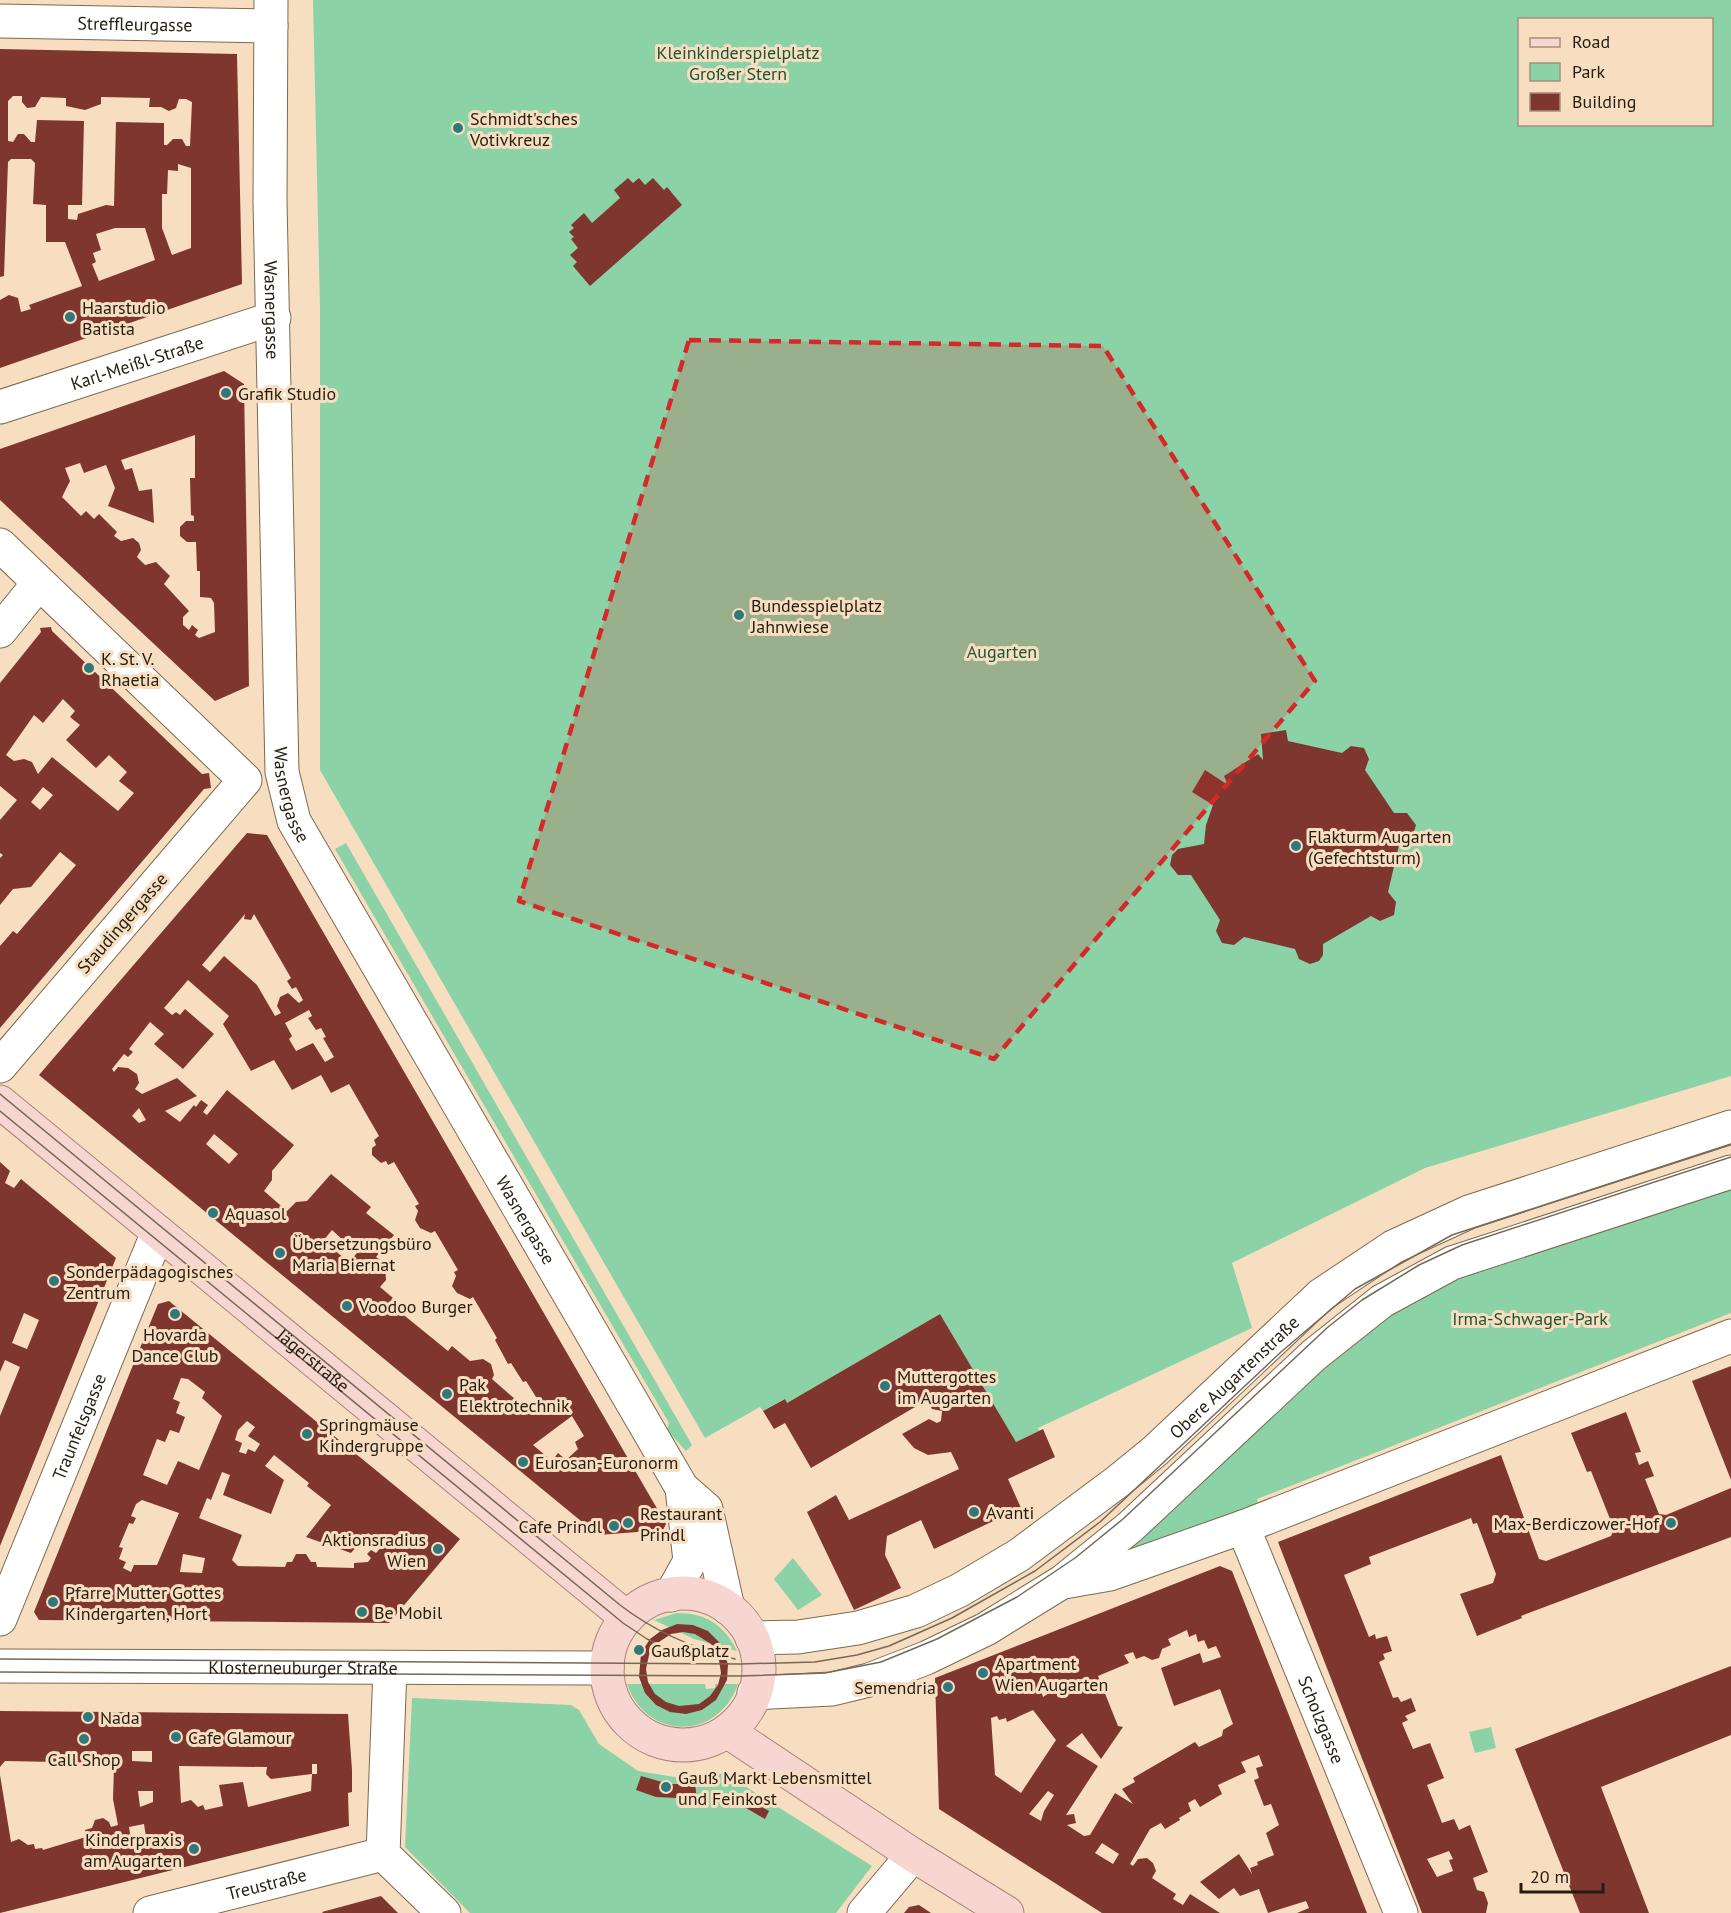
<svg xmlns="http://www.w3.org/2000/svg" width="1731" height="1913" font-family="'PT Sans',sans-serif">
	<rect width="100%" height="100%" fill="#f7dec0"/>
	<g fill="#8bd2a7" fill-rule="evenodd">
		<path d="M313 0H1731V1076L1425 1168 1232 1263 1252 1328 1038 1428 1039 1431 1016 1442 940 1314 787 1403 784 1399 763 1411 760 1407 705 1438 320 770V308ZM1520 20H1712V124H1520Z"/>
		<path d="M346 843 692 1445 686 1451 667 1430 669 1423 335 849Z"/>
		<path d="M1731 1181V1313L1257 1499 1258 1505 1117 1557 1355 1337 1401 1303 1506 1253Z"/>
		<path d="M793 1558 822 1595 798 1610 774 1579Z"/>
		<path d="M677 1613C706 1613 724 1625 737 1651L694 1639 654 1620Z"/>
		<path d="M627 1684H705L706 1689 715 1688V1684H738C718 1741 647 1741 627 1684Z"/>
		<path d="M412 1698 571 1705 579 1710 599 1744 638 1771 693 1780 724 1773 872 1866 836 1913H470L405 1847Z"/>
		<path d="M1491 1727 1496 1748 1475 1753 1469 1732Z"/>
	</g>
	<g fill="#7f362f" fill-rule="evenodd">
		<path d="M0 49 237 54 242 284 0 368V300L9 295 18 298 21 312 31 309 29 305 82 286 65 242H46V205L33 204 35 163 31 159H11L8 162 4 276 0 277ZM13 96H22V102L27 108 35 107 41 97 66 98V106L85 110 101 104V97L150 98 149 107H161L169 111 176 108 179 99H186L192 102 190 146H186L182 139H173L167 145H164V123L116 122 114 206 106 205 78 214 77 220 68 219V205H82L84 121 37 120 35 142H31L24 134H18L13 142 8 141V101ZM178 164 191 168V248L172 255 162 228V194H167L168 170 178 171ZM115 228H145L155 260 99 281 92 264 96 262 93 253 101 250 96 234Z"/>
		<path d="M628 178 633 183 639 178 645 185 653 178 664 190 667 187 682 205 590 286 573 266 577 262 570 255 578 248 571 239 574 237 569 232 574 228 571 225 584 213 592 223 620 198 614 190Z"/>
		<path d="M224 371 244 384 249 686 215 701 0 500V449ZM195 435V478H190L191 515 194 516V521H186L180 527V536L187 542H196L197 571H200V597L211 598 214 603 215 632 199 638 195 635 198 630 192 625 189 630 183 625V617L189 611 164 584 170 576 156 562 145 565 137 557 141 550 139 543 133 538 121 541 114 536 117 532 99 514 94 519 86 511 81 516 62 497 70 481 65 468 80 463 84 473 106 465 115 488 108 506 154 523 152 489 139 491 132 468 125 470 121 460Z"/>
		<path d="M51 627 52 631 202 774 209 773 211 788 204 789 0 1028V946L13 931 17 934 76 865 60 852 31 887 13 889 0 905V858L3 855 0 853V820L17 800 0 786V683L41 632 40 628ZM63 699 75 711 70 717 80 725 66 740 96 768 109 755 127 772 119 781 134 793 118 811 52 757 38 774 32 762 24 759 14 761 6 755 34 715 43 723ZM43 787 53 795 40 810 31 802Z"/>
		<path d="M1286 730 1288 741 1342 753 1351 746 1364 748 1369 759 1365 770 1394 813H1407L1416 825 1413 835 1400 841 1388 892 1396 902 1394 915 1380 921 1371 916 1323 944V955L1319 961 1310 964 1299 959 1295 949 1244 937 1234 945 1222 943 1216 931 1220 920 1191 875H1178L1170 865 1172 855 1178 849 1204 844 1206 825 1213 805 1192 792 1205 770 1228 785 1224 776 1258 754 1263 760 1261 734Z"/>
		<path d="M247 833 267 835 666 1524 663 1530 598 1535 39 1075ZM245 914 244 919 251 920 254 914 291 978 287 981 292 989 296 987 303 1000 299 1003 288 993 280 997 277 1006 281 1013 275 1016 257 985 224 956 210 972 202 965ZM188 980 229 1016 223 1024 251 1071 274 1060 292 1090 321 1075 331 1093 349 1084 379 1136 374 1140 376 1145 372 1148V1155L381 1163 386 1161 388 1165 394 1162 419 1204 415 1206 418 1211 415 1220 420 1228 431 1233 435 1231 458 1270 454 1272 456 1276 452 1286 457 1293 470 1299 473 1297 497 1338 495 1340 508 1364 511 1363 523 1382 526 1381 541 1405 531 1413 492 1379 494 1375 491 1364 483 1359 470 1361 452 1346 448 1351 389 1303 393 1298 380 1287 386 1280 385 1264 376 1257 394 1235 366 1213 371 1207 331 1174 307 1201 296 1202 287 1211 264 1191 272 1180V1171L294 1145 227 1090 207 1115 203 1112 208 1105 201 1100 196 1107 194 1105 180 1122 165 1111 197 1096 177 1078 142 1094 135 1089 139 1083 137 1074 128 1068 118 1067 114 1072 112 1069 124 1054 128 1057 133 1052 129 1049 150 1022 164 1034 154 1044 183 1069 214 1034 185 1009 180 1015 176 1012 172 1015 164 1008ZM309 1010 312 1016 308 1018 316 1030 321 1028 326 1037 323 1038 334 1057 325 1062 313 1043 296 1051 289 1039 292 1036 285 1023ZM139 1108 146 1120 139 1123 132 1116ZM214 1134 238 1154 229 1164 206 1144ZM332 1230 357 1253 349 1262 323 1241ZM572 1416 584 1436 575 1442 578 1449 566 1460 558 1453 552 1461 533 1445Z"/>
		<path d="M0 1162 10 1171 5 1183 14 1188 21 1179 116 1258 0 1546V1416L20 1367 5 1360 0 1372ZM24 1313 39 1320 27 1349 12 1343Z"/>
		<path d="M169 1301 460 1539 389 1623 39 1620 34 1612 131 1370 158 1304ZM181 1378 188 1379 205 1392 202 1398 222 1416 199 1470 178 1461 167 1485 143 1475 157 1439 165 1442 170 1430 179 1433 185 1417 176 1413 180 1402 173 1399ZM247 1421 255 1427 248 1436 260 1444 255 1452 248 1449 246 1454 239 1452 242 1443 235 1440 238 1430ZM274 1455 309 1483 307 1486 331 1505 306 1537 351 1553 368 1533 383 1545 376 1553 371 1550 367 1554 371 1558 368 1562 354 1563V1568L317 1567 316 1562H311L306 1554H296L292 1562H287L285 1567 238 1566 232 1560 242 1535 199 1518 207 1498 211 1500 222 1472 230 1475 223 1495 271 1514 284 1480 265 1466ZM142 1500 179 1513 157 1565H134L131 1572 123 1568 126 1562 119 1559 123 1548 119 1547 129 1523 133 1524 136 1518 131 1516 136 1504ZM183 1554 205 1558 202 1573 180 1572Z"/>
		<path d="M940 1314 1016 1442 1043 1429 1055 1457 1008 1479 1021 1508 934 1549 921 1520 887 1536 885 1555 901 1588 854 1610 807 1512 836 1495 849 1520 959 1469 951 1452 928 1455 914 1448 902 1434 929 1419 937 1423 941 1421 942 1411 932 1409 927 1400 811 1468 785 1423 774 1429 763 1411 785 1399 787 1403Z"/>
		<path d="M1731 1366V1480L1692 1381Z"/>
		<path d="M1626 1412 1641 1452 1635 1453 1639 1465 1648 1461 1654 1476 1645 1479 1659 1514 1666 1515 1731 1488V1537L1521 1616 1522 1618 1477 1636 1460 1594 1493 1583 1496 1574 1477 1523 1473 1524 1471 1518 1369 1557 1371 1564 1344 1575 1369 1637 1375 1634 1376 1639 1387 1636 1392 1651 1383 1654 1385 1659 1379 1662 1393 1698 1398 1697 1401 1702 1411 1698 1416 1711 1405 1716 1408 1720 1402 1723 1413 1749 1430 1743 1444 1778 1427 1785 1442 1823 1454 1819 1459 1830 1470 1825 1488 1872 1473 1878 1477 1890 1484 1892 1488 1903 1486 1913H1422L1278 1542 1501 1455 1539 1559 1546 1561 1611 1536 1614 1529 1591 1471 1587 1472 1571 1433ZM1449 1851 1453 1859 1449 1860 1453 1871 1437 1877 1427 1859Z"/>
		<path d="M1220 1566 1232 1571 1367 1913H1297L1309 1908 1306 1901 1268 1913 1259 1889 1240 1896 1234 1888 1219 1899 1200 1882 1239 1854 1252 1874 1250 1868 1258 1865 1257 1862 1274 1855 1266 1833 1279 1825 1271 1804 1264 1806 1254 1780 1259 1778 1256 1768 1263 1766 1259 1755 1241 1762 1246 1772 1218 1785 1222 1794 1200 1807 1195 1799 1188 1803 1191 1811 1179 1818 1180 1820 1165 1829 1161 1823 1150 1829 1130 1864 1133 1866 1138 1859 1147 1858 1153 1863 1156 1871 1152 1878 1176 1894 1173 1899 1183 1905 1190 1894 1220 1913H1102L939 1809 935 1678ZM1187 1630 1189 1637 1196 1634 1198 1642 1204 1640 1208 1649 1216 1646 1221 1657 1203 1663 1200 1653 1161 1668 1174 1706 1220 1689 1233 1724 1223 1730 1222 1736 1199 1747 1195 1742 1133 1778 1135 1782 1122 1789 1133 1804 1115 1793 1090 1835 1084 1836 1067 1825 1076 1823 1074 1814 1066 1815 1098 1766 1066 1746 1082 1733 1101 1759 1123 1727 1118 1726 1098 1676 1129 1663 1124 1655 1133 1652 1136 1659 1144 1656 1152 1660 1159 1658 1162 1649 1171 1645 1168 1639ZM1047 1684 1052 1691 1043 1697 1040 1688ZM1033 1710 1056 1740 1021 1793 995 1775 991 1718 997 1716 999 1720 1006 1718 1007 1722ZM1048 1791 1054 1795 1044 1811 1041 1821 1029 1814ZM1102 1843 1119 1854 1113 1864 1095 1853Z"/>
		<path d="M677 1624 693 1625 708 1631 719 1642 728 1664 727 1680 716 1700 702 1710 686 1714 670 1712 656 1705 645 1693 639 1677 641 1653 650 1639 662 1630ZM683 1632 695 1634 711 1644 718 1654 721 1673 718 1685 710 1696 699 1704 679 1706 666 1702 655 1694 648 1682 646 1669 649 1655 656 1644 671 1634Z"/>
		<path d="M1731 1666V1735L1601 1787 1649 1913H1580L1515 1749Z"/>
		<path d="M0 1711 348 1714 352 1770V1792L348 1793 349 1826 0 1913V1775L11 1842 19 1839 28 1845 34 1844 35 1849 42 1848 43 1850 86 1837 85 1830 92 1828 95 1820 103 1818 109 1822 111 1827 118 1825 113 1799 114 1766 109 1763 5 1761 0 1767ZM132 1751H152V1762L132 1761ZM312 1764H317V1774H312L311 1791 248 1807 243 1782 219 1785 223 1806 205 1810 203 1805 198 1807 191 1800 181 1803 179 1766 267 1767 266 1774 271 1779 312 1774ZM138 1791H153V1802L140 1807ZM144 1824 146 1837 131 1840 129 1827Z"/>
		<path d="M641 1776 669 1784H695L697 1799 656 1797 636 1790Z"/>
		<path d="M750 1800 769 1811 765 1819 746 1808Z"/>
		<path d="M381 1896 398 1913H323L322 1912Z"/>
		<path d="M919 1905 931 1913H904L909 1907Z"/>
	</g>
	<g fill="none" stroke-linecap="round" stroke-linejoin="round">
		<g stroke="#7e694e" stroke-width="35">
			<g id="minor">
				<path id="s1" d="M271 0 270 201 282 772 294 821 682 1488 706 1509 728 1608"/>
				<path id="s2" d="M0 21 271 26"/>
				<path id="s3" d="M0 407 274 318"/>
				<path d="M0 545 245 780 0 1066"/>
				<path d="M0 631 39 583"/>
				<path id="s4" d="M1243 1527 1401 1913"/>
				<path d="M1064 1582 1110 1574 1243 1527 1731 1336"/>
				<path d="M671 1595 690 1561 682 1488"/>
				<path id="s5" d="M0 1619 158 1232"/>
				<path id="s6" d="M752 1638 798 1637 858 1628 916 1611 960 1590 1019 1555 1117 1482 1155 1451 1321 1295 1393 1247 1469 1212 1731 1127"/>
				<path id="s7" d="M0 1666 607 1668"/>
				<path d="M390 1668 383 1854 444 1913"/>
				<path d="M754 1693 832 1689 869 1680 926 1658 986 1629 1062 1582 1130 1527 1314 1355 1382 1301 1452 1263 1731 1172"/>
				<path id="s8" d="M150 1913 383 1854"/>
				<path d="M864 1913 913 1855"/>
			</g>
		</g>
		<g stroke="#aa847a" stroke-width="35">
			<g id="major">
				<path id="s9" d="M0 1102 627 1618"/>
				<circle cx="683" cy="1669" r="76"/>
				<path d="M727 1731 913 1855 1007 1913"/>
			</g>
		</g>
		<use href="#minor" stroke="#fff" stroke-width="33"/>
		<use href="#major" stroke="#f7d6d1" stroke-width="33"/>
		<g stroke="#766855" stroke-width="1.5">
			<path d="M0 1094 620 1605C655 1632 692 1648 735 1659"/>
			<path d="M0 1111 623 1623 647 1639 695 1661"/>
			<path d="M0 1659 740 1664 815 1662 857 1655 889 1646 952 1618 1035 1571 1100 1522 1281 1352 1355 1289 1452 1235 1731 1144"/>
			<path d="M0 1672 740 1676 825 1673 881 1662 937 1639 1017 1597 1075 1558 1123 1519 1328 1327 1362 1300 1419 1265 1462 1245 1731 1157"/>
		</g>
	</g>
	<path fill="#d62828" fill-opacity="0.2" stroke="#d62828" stroke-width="4.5" stroke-dasharray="12 8" stroke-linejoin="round" d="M689 340 1103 346 1315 681 994 1059 519 901Z"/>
	<g fill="#2f797c" stroke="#f7dec0" stroke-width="2">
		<circle cx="458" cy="128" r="6"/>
		<circle cx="70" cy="317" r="6"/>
		<circle cx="226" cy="393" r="6"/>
		<circle cx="739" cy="615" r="6"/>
		<circle cx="89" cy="668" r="6"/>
		<circle cx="1296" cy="846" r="6"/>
		<circle cx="213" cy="1213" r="6"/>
		<circle cx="280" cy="1253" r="6"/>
		<circle cx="54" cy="1281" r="6"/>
		<circle cx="347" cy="1306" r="6"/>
		<circle cx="175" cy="1314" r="6"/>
		<circle cx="885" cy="1386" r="6"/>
		<circle cx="447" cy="1394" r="6"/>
		<circle cx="307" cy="1434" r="6"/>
		<circle cx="523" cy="1462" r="6"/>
		<circle cx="974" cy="1512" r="6"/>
		<circle cx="628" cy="1523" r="6"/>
		<circle cx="1671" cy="1523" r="6"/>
		<circle cx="614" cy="1526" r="6"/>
		<circle cx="438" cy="1549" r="6"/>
		<circle cx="53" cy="1602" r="6"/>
		<circle cx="362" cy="1612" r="6"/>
		<circle cx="639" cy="1650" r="6"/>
		<circle cx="983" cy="1673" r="6"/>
		<circle cx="948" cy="1687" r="6"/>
		<circle cx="88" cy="1717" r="6"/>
		<circle cx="176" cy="1737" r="6"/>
		<circle cx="84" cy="1739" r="6"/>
		<circle cx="666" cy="1787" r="6"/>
		<circle cx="194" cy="1849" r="6"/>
	</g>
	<g text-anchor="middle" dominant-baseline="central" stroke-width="6" stroke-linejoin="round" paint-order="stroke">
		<g font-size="18" fill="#251d11" stroke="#f7dec0">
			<text stroke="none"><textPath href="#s2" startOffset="135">Streffleurgasse</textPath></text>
			<text stroke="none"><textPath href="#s1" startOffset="310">Wasnergasse</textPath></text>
			<text stroke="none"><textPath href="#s3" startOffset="144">Karl-Meißl-Straße</textPath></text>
			<text stroke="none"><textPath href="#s1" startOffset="796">Wasnergasse</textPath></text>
			<text transform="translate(122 923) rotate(-49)">Staudingergasse</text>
			<text stroke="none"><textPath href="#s1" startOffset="1284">Wasnergasse</textPath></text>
			<text stroke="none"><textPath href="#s9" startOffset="406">Jägerstraße</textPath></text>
			<text stroke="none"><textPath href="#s6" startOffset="564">Obere Augartenstraße</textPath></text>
			<text stroke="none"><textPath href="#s5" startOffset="208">Traunfelsgasse</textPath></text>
			<text stroke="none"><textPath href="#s7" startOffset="303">Klosterneuburger Straße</textPath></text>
			<text stroke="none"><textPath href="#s4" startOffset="208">Scholzgasse</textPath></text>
			<text stroke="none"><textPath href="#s8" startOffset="120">Treustraße</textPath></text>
		</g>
		<g font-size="18" fill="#1a5536" stroke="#f7dec0">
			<text x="738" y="52">Kleinkinderspielplatz<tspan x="738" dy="21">Großer Stern</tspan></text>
			<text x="1002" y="651">Augarten</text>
			<text x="1530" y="1318">Irma-Schwager-Park</text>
		</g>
		<g font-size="18" fill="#251d11" stroke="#f7dec0" text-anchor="start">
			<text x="470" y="118">Schmidt'sches<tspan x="470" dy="21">Votivkreuz</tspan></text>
			<text x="82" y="307">Haarstudio<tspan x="82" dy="21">Batista</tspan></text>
			<text x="238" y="393">Grafik Studio</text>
			<text x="751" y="605">Bundesspielplatz<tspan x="751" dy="21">Jahnwiese</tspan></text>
			<text x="101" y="658">K. St. V.<tspan x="101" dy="21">Rhaetia</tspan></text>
			<text x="1308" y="836">Flakturm Augarten<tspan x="1308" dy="21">(Gefechtsturm)</tspan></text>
			<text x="225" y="1213">Aquasol</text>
			<text x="292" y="1243">Übersetzungsbüro<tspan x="292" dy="21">Maria Biernat</tspan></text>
			<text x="66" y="1271">Sonderpädagogisches<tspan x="66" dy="21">Zentrum</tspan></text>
			<text x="359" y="1306">Voodoo Burger</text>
			<text x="175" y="1334" text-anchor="middle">Hovarda<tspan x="175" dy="21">Dance Club</tspan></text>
			<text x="897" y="1376">Muttergottes<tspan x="897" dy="21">im Augarten</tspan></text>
			<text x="459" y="1384">Pak<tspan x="459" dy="21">Elektrotechnik</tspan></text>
			<text x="319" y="1424">Springmäuse<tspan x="319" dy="21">Kindergruppe</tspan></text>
			<text x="535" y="1462">Eurosan-Euronorm</text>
			<text x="986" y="1512">Avanti</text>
			<text x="640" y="1513">Restaurant<tspan x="640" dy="21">Prindl</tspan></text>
			<text x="1659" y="1523" text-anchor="end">Max-Berdiczower-Hof</text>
			<text x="602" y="1526" text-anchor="end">Cafe Prindl</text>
			<text x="426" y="1539" text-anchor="end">Aktionsradius<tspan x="426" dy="21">Wien</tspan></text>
			<text x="65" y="1592">Pfarre Mutter Gottes<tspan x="65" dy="21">Kindergarten, Hort</tspan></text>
			<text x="374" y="1612">Be Mobil</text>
			<text x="651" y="1650">Gaußplatz</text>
			<text x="995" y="1663">Apartment<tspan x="995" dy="21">Wien Augarten</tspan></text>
			<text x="936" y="1687" text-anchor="end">Semendria</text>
			<text x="100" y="1717">Nada</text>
			<text x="188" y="1737">Cafe Glamour</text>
			<text x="84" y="1759" text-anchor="middle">Call Shop</text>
			<text x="678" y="1777">Gauß Markt Lebensmittel<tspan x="678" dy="21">und Feinkost</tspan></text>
			<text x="182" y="1839" text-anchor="end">Kinderpraxis<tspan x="182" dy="21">am Augarten</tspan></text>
		</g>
	</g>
	<rect x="1518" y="18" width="195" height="108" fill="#f7dec0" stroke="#a3917a" stroke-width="1.5"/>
	<rect x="1530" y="38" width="30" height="9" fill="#f7d6d1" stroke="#a3917a" stroke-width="1.5"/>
	<text x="1572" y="48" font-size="18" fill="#251d11">Road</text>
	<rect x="1530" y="63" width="30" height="18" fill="#8bd2a7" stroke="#a3917a" stroke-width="1.5"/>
	<text x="1572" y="78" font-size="18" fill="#251d11">Park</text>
	<rect x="1530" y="93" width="30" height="18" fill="#7f362f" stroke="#a3917a" stroke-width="1.5"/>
	<text x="1572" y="108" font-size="18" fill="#251d11">Building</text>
	<path d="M1521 1883v9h82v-9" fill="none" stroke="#251d11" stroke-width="3"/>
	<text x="1530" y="1883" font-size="18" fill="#251d11" stroke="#f7dec0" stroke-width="4.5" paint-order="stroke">20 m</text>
</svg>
